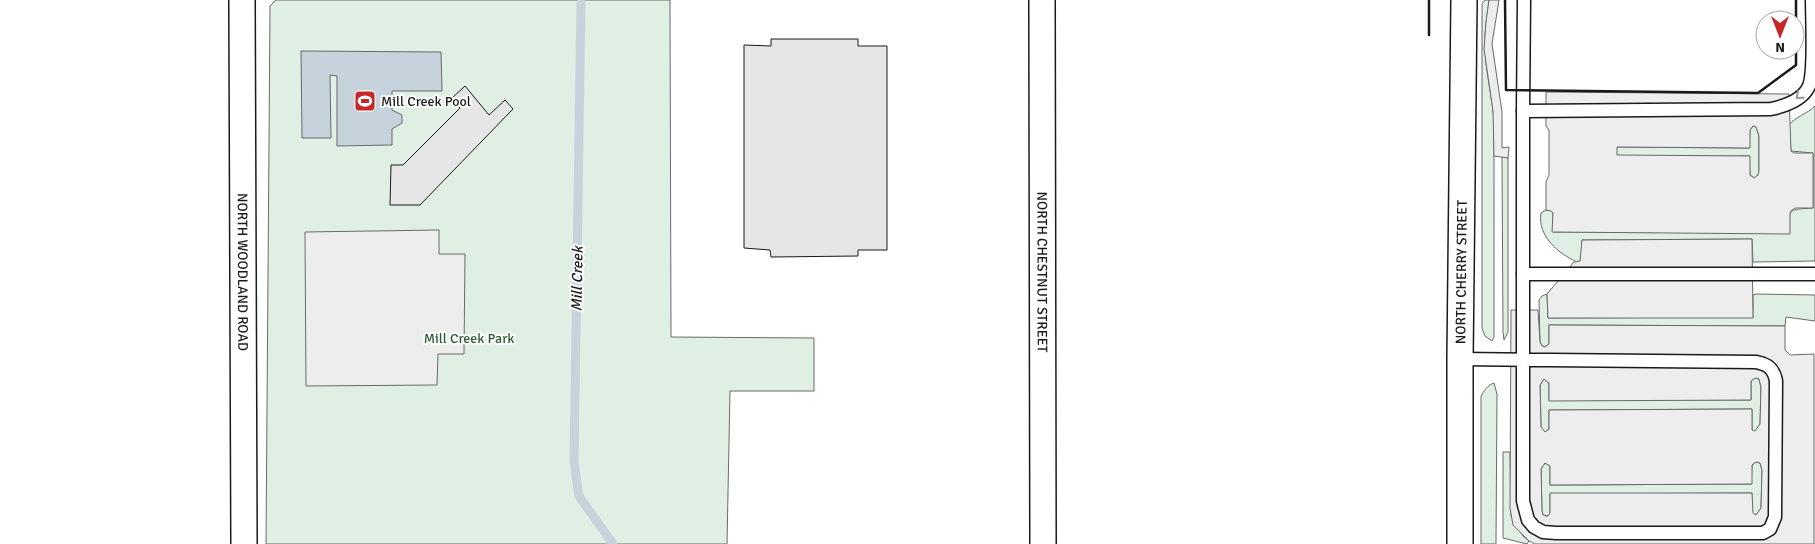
<svg xmlns="http://www.w3.org/2000/svg" width="1815" height="544" font-family="Signika,sans-serif">
	<rect width="100%" height="100%" fill="#fff"/>
	<g fill="#e0efe3" stroke="#6a6a6a">
		<path d="M276 0H670L671 337 814 338V391H730L727 544H266L270 6Z"/>
		<path d="M1485 0H1489C1487 17 1484 33 1485 50 1486 75 1493 99 1494 124V337L1492 341 1485 336 1482 328V4Z"/>
		<path d="M1815 106V261L1753 262 1752 239 1582 240 1581 258 1580 261 1577 262C1559 254 1537 236 1541 213L1546 210 1551 211 1553 213V232L1789 233C1789 207 1788 210 1813 208V153L1791 151 1789 125C1795 117 1807 114 1815 106Z"/>
		<path d="M1753 126 1756 127 1759 136V171L1758 175 1754 178 1750 175 1749 156H1617L1616 147 1749 148 1750 130Z"/>
		<path d="M1502 156 1508 158V332L1504 340 1503 332Z"/>
		<path d="M1547 294 1548 318 1753 317V295L1756 294 1815 295V321L1786 317 1785 326 1549 325V344L1545 347 1542 346 1540 342 1539 300 1542 296Z"/>
		<path d="M1755 378 1759 379 1761 387 1760 424 1755 432 1752 430V409L1549 410V429L1545 432H1542L1541 427 1540 385 1544 379 1549 383V400H1751V381Z"/>
		<path d="M1494 383 1497 394 1496 544H1481V397C1483 391 1488 385 1494 383Z"/>
		<path d="M1503 452H1510L1511 516 1523 536 1529 541 1527 544 1503 538Z"/>
		<path d="M1756 462 1760 463 1762 470 1761 508 1756 515 1752 513V493L1550 494V513L1548 516 1543 515 1542 511 1541 469 1545 463 1550 466V485L1751 484 1752 465Z"/>
	</g>
	<g fill="#ededed" stroke="#6a6a6a" fill-rule="evenodd">
		<path d="M1489 0H1499L1492 44 1502 112V148L1509 147 1508 158 1494 156 1493 111 1484 49 1486 22Z"/>
		<path d="M1546 92 1789 94 1791 151 1794 153H1813V208H1795L1791 211 1790 214V234L1552 232 1553 213 1551 211 1546 210V182L1549 175V130L1546 126ZM1753 126 1756 127 1759 136V171L1758 175 1754 178 1750 175V156L1617 155V147L1750 148V130Z"/>
		<path d="M439 230V254H465L464 354H438L437 385 306 386 305 232Z"/>
		<path d="M1752 239 1753 318H1548L1547 294 1574 262 1580 261 1582 240Z"/>
		<path d="M1511 310H1538L1540 342 1542 346 1545 347 1549 344V325L1785 326V350L1790 355 1814 354V544H1535L1529 541 1513 525 1510 508ZM1755 378 1759 379 1761 387 1760 424 1755 431 1752 430V409L1549 410V429L1545 432 1541 427 1540 385 1544 379 1549 383V401L1751 400V381ZM1756 462 1760 463 1762 470 1761 508 1756 515 1753 513 1752 493H1550V513L1548 516H1546L1543 515 1542 511 1541 469 1545 463 1550 466V485L1752 484V465Z"/>
	</g>
	<path fill="#c6d2dc" stroke="#6a6a6a" d="M301 51 441 52 442 91H392V110L402 115V123L392 129V145L337 146V76L330 75 331 138H302Z"/>
	<g fill="none" stroke-linecap="round" stroke-linejoin="round">
		<path stroke="#c6d2dc" stroke-width="9" d="M581 3 574 462 579 496 613 544"/>
	</g>
	<g fill="#e6e6e6" stroke="#1a1a1a">
		<path d="M771 39H858V46H887V250H858V256L771 257 770 250 744 248V45L771 46Z"/>
		<path d="M465 86 489 115 505 100 513 109 420 205H390L391 165H403L460 108 451 99Z"/>
	</g>
	<g fill="none" stroke-linecap="round" stroke-linejoin="round">
		<g stroke="#1a1a1a" stroke-width="15">
			<g id="service">
				<path d="M1523 111 1524 0"/>
				<path d="M1523 274H1815"/>
				<path d="M1460 359 1756 362C1768 364 1774 369 1776 381L1775 517 1770 529 1763 533H1556L1543 532 1534 527 1528 520 1523 501V111L1771 109C1785 106 1803 100 1809 86 1815 72 1812 18 1812 0"/>
			</g>
		</g>
		<g stroke="#1a1a1a" stroke-width="28">
			<g id="minor">
				<path id="s1" d="M242 0 244 544"/>
				<path id="s2" d="M1042 0 1043 544"/>
				<path id="s3" d="M1460 544V359L1464 0"/>
			</g>
		</g>
		<use href="#service" stroke="#fff" stroke-width="12"/>
		<use href="#minor" stroke="#fff" stroke-width="25"/>
		<g stroke="#1a1a1a" stroke-width="2.5">
			<path d="M1429 0V35"/>
			<path d="M1505 0 1506 90 1758 93 1796 65V0"/>
		</g>
	</g>
	<defs><path id="oneway-chevron" d="M-2-3.5L2.5 0L-2 3.5" fill="none" stroke-width="1.6" stroke-linecap="round" stroke-linejoin="round" transform="scale(1.25)"/></defs>
	<use stroke="#989898" href="#oneway-chevron" transform="translate(1799 96) rotate(141)"/>
	<defs>
		<g id="stadium-square" transform="scale(1.125)"><rect x="-9" y="-9" width="18" height="18" rx="4" fill="#c62828" stroke="#fff"/><path d="M0-5a6.5 5 0 1 0 0 10a6.5 5 0 1 0 0-10ZM-3.5-1.8h7v3.6h-7Z" fill="#fff"/></g>
	</defs>
	<g fill-rule="evenodd">
		<use href="#stadium-square" x="365" y="101"/>
	</g>
	<g text-anchor="middle" dominant-baseline="central" stroke-width="4" stroke-linejoin="round" paint-order="stroke">
		<g font-size="14" fill="#1a1a1a" stroke="#fff" text-anchor="start">
			<text x="381" y="101">Mill Creek Pool</text>
		</g>
		<g font-size="14" fill="#1a1a1a" stroke="#fff">
			<text stroke="none"><textPath href="#s1" startOffset="272">NORTH WOODLAND ROAD</textPath></text>
			<text stroke="none"><textPath href="#s2" startOffset="272">NORTH CHESTNUT STREET</textPath></text>
			<text stroke="none"><textPath href="#s3" startOffset="272">NORTH CHERRY STREET</textPath></text>
		</g>
		<g font-size="14" fill="#2b5a34" stroke="#fff">
			<text x="469" y="338">Mill Creek Park</text>
		</g>
		<g font-size="15" font-style="italic" fill="#1a1a1a" stroke="#fff">
			<text transform="translate(577 279) rotate(-89)">Mill Creek</text>
		</g>
	</g>
	<g transform="translate(1780 35) rotate(180)"><circle r="24" fill="#ffffff" stroke="#a3a3a3"/>
	<path d="M0-4L9 19L0 12L-9 19Z" fill="#c62828"/>
	<text y="-8" font-size="14" font-weight="bold" text-anchor="middle" fill="#1a1a1a">N</text>
	</g>
</svg>
